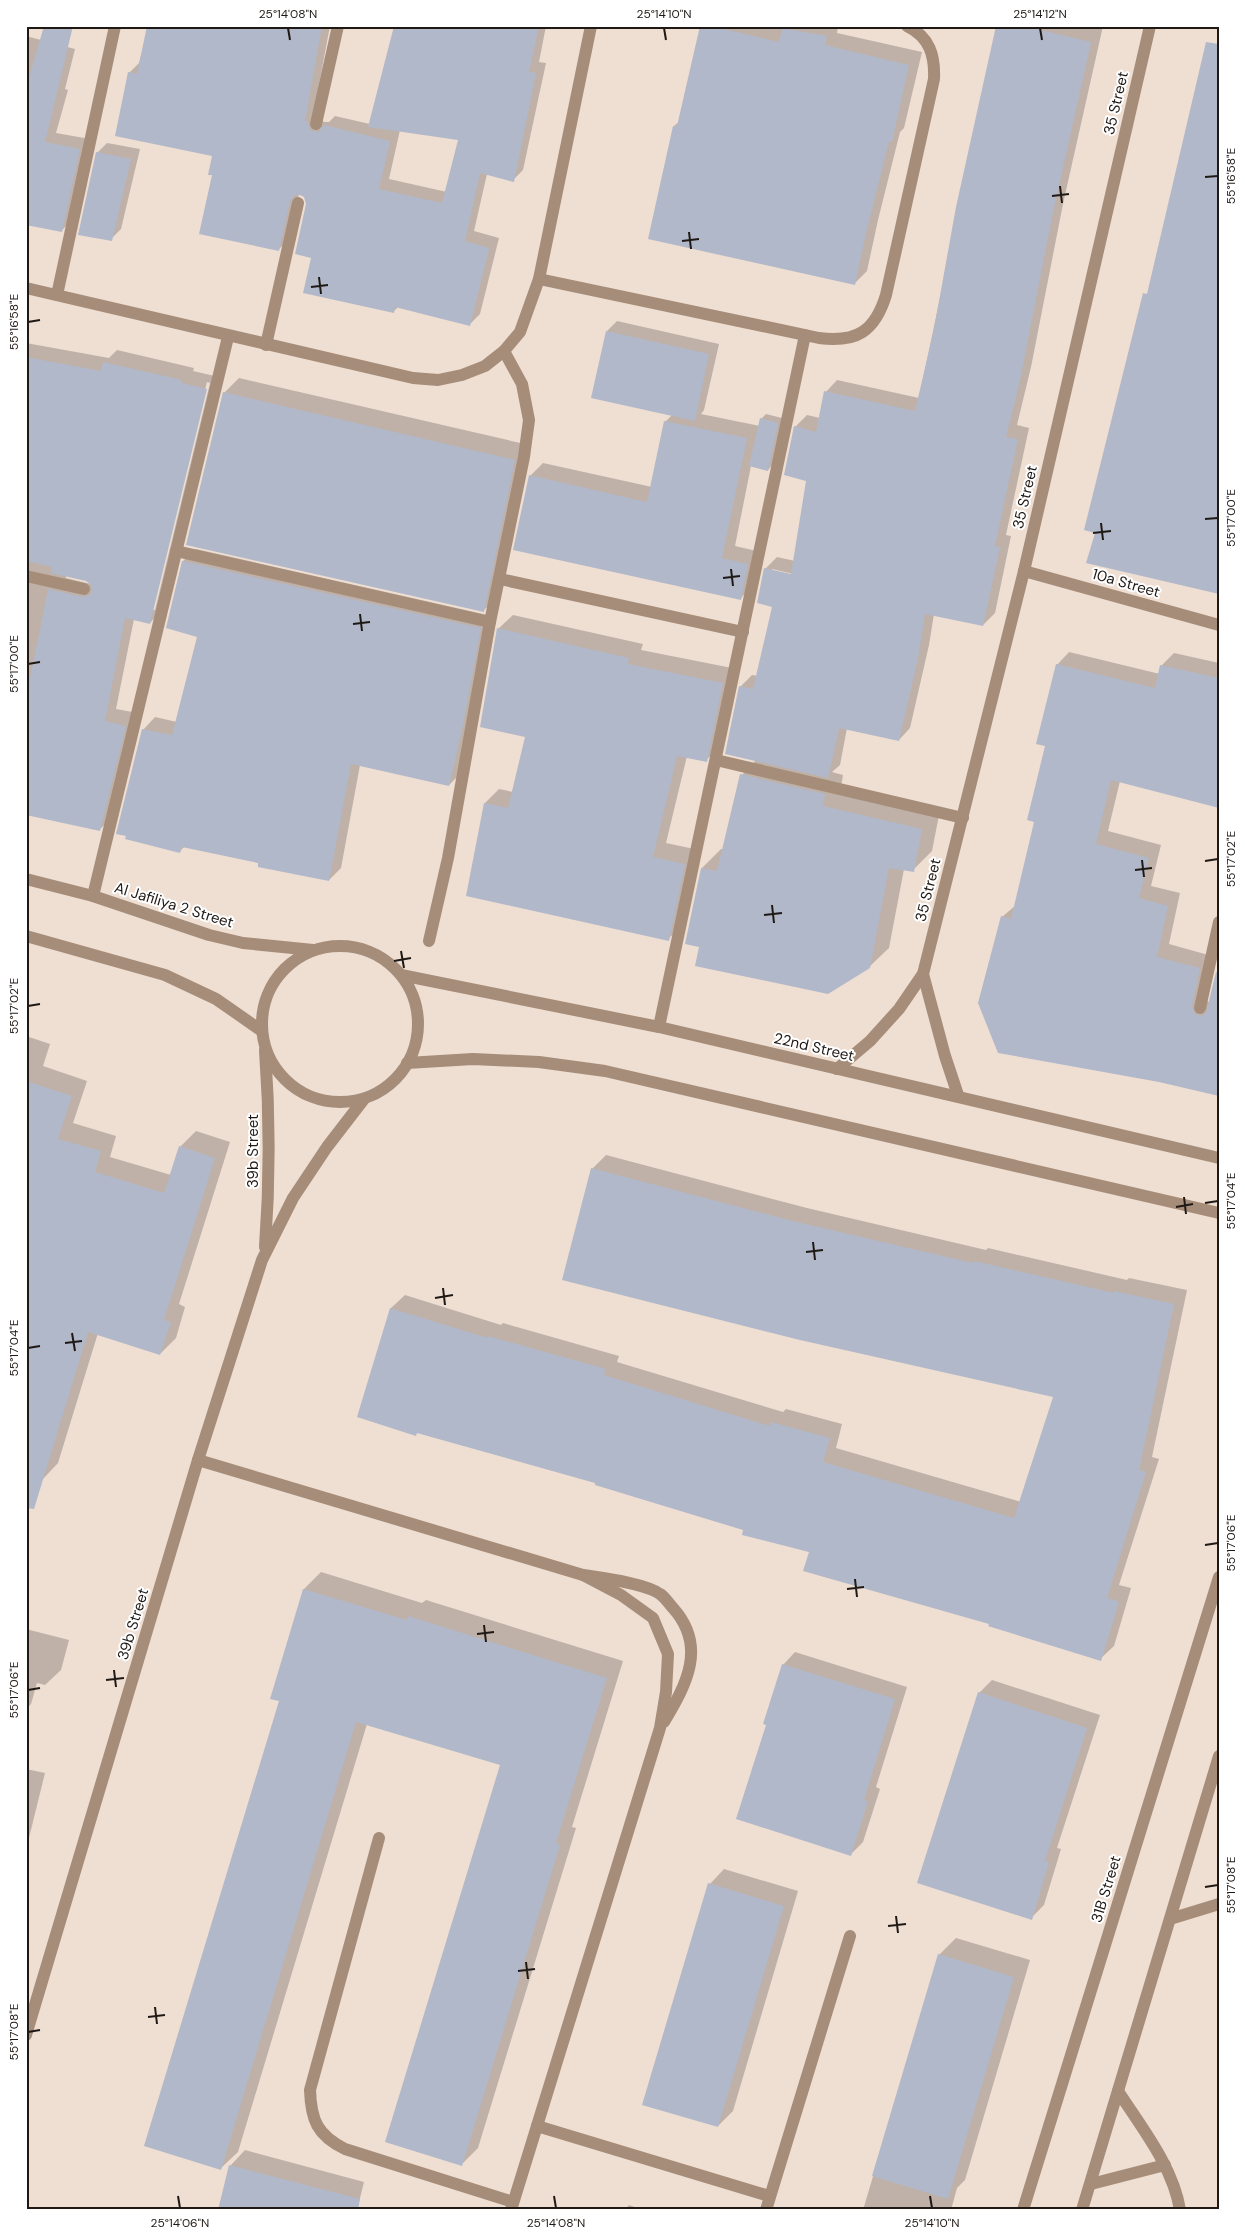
<svg xmlns="http://www.w3.org/2000/svg" width="1245" height="2236" font-family="'DM Sans',sans-serif">
	<rect width="100%" height="100%" fill="#efded2"/>
	<g fill="#0003" fill-rule="evenodd">
		<path d="M149 26H330L314 111 324 122H329L335 116 370 124 395 26H546L539 62 546 63 523 170 513 180 487 174 474 231 499 238 480 314 469 325 398 307 393 312 313 257 307 204 305 197 299 194 289 239 278 250 213 174V155L129 73 139 63ZM400 130 460 139 447 192 389 179Z"/>
		<path d="M701 26 783 28 784 26H838L837 33 922 52 904 128 900 132 878 220 867 271 854 284 674 126 680 121Z"/>
		<path d="M997 26H1103L1063 204 1031 367 1017 425 1029 428 1006 535 1011 536 995 613 983 625 934 614 929 645 910 728 899 740 847 728 840 765 832 772 843 775 841 787 940 810 932 851 913 870 904 869 889 948 869 967 701 946 702 868 721 849 724 850 742 775 756 760 740 687 752 675 758 676 773 606 765 569 777 557 795 561 808 480 795 427 807 415 820 418 826 392 837 380 919 398ZM772 569 798 575 797 577 772 571Z"/>
		<path d="M26 36 75 49 65 89 68 90 56 133 90 139 72 220 62 230 26 224Z"/>
		<path d="M107 143 140 149 121 229 111 239 97 153Z"/>
		<path d="M617 321 719 344 704 410 701 414 760 426 761 419 766 414 782 418 772 465 768 470 751 466 735 546 761 552 753 585 740 599 530 476 543 463 652 487 665 422 672 415 607 331Z"/>
		<path d="M26 343 109 358 117 350 194 368 193 371 219 377 162 610 150 623 134 619 116 709 138 713 113 817 100 829 26 814ZM207 382 210 383 155 610H152ZM66 576 87 580 91 584 66 578Z"/>
		<path d="M239 378 529 445 498 596 483 611 224 393Z"/>
		<path d="M196 549 492 616 461 773 449 785 360 765 341 868 329 880 260 862 185 846 180 851 143 730 155 717 177 722 199 636 183 561Z"/>
		<path d="M513 615 643 644 641 650 737 669 721 746 706 760 687 756 666 843 699 850 683 925 668 939 468 895 485 803 499 789 513 792 526 736 498 629Z"/>
		<path d="M1069 652 1160 674 1162 665 1174 653 1219 663V806L1120 781 1108 831 1161 845 1151 886 1180 893 1169 944 1212 956 1207 1001 1211 1003 1219 971V1095L1002 917 1016 905 1036 821 1057 665Z"/>
		<path d="M26 1036 50 1044 43 1066 87 1081 73 1123 116 1136 110 1157 171 1175 180 1147 196 1131 230 1142 179 1304 185 1307 176 1338 160 1354 98 1333 58 1463 43 1479 26 1174Z"/>
		<path d="M606 1155 807 1208 986 1250 988 1248 1127 1280 1129 1278 1187 1290 1152 1457 1159 1459 1119 1585 1131 1588 1114 1646 1100 1659 990 1623 810 1552 744 1529 597 1483 358 1416 391 1308 405 1295 501 1325 503 1323 619 1356 617 1362 783 1412 786 1409 842 1424 836 1448 1021 1502 1054 1397 592 1169Z"/>
		<path d="M321 1572 422 1603 426 1600 623 1661 572 1827 576 1828 478 2148 461 2165 501 1764 367 1724 238 2152 221 2168 280 1701 304 1589Z"/>
		<path d="M26 1629 69 1640 61 1670 45 1685 37 1683 31 1704 26 1709Z"/>
		<path d="M795 1652 907 1687 876 1787 880 1789 863 1842 850 1855 767 1724 783 1665Z"/>
		<path d="M992 1680 1100 1715 1057 1848 1061 1849 1044 1905 1031 1918 979 1693Z"/>
		<path d="M26 1769 45 1773 26 1850Z"/>
		<path d="M724 1869 798 1891 733 2111 718 2126 710 1884Z"/>
		<path d="M956 1938 1030 1960 965 2180 957 2188 951 2210H863L939 1955Z"/>
		<path d="M245 2150 364 2182 357 2210H219L231 2165Z"/>
		<path d="M629 2205 643 2210H625Z"/>
	</g>
	<g fill="#b1b8c9">
		<path d="M44 26H73L45 142 80 149 62 232 26 225V88Z"/>
		<path d="M147 26H322L305 121 308 122 310 130 318 132 324 125 390 141 379 189 442 203 458 140 368 127 394 26H539L529 72 536 73 514 182 480 173 465 241 489 248 470 326 395 307 394 313 303 293 311 258 295 254 306 204 304 197 300 195H295L290 201 279 251 199 234 212 175H208L212 156 115 136 128 72 137 74Z"/>
		<path d="M700 26H711L779 42 782 28 827 36 825 45 909 65 892 142 889 141 866 233 855 285 648 239 673 126H677Z"/>
		<path d="M996 26H1023L1091 42 1052 217 1020 380 1006 437 1018 439 995 546 1000 547 983 626 925 614 918 658 899 741 839 728 828 778 725 754 739 686 753 689 772 607 757 603 764 568 791 574 806 481 784 475 794 426 816 432 824 391 915 411 934 329 956 207Z"/>
		<path d="M1206 42 1219 44V594L1086 563 1095 533 1084 530 1143 293 1147 294Z"/>
		<path d="M96 152 131 159 112 241 78 235Z"/>
		<path d="M606 331 709 354 695 421 591 398Z"/>
		<path d="M26 357 101 371 103 362 182 380V383L207 389 150 624 125 618 105 721 126 726 100 831 26 815V698L48 589 83 597 90 595 92 590V586L86 581 51 573 52 567 26 561Z"/>
		<path d="M223 392 515 460 484 612 186 545Z"/>
		<path d="M760 418 778 423 768 471 749 466Z"/>
		<path d="M664 421 747 438 722 558 748 564 741 600 513 550 529 475 647 502Z"/>
		<path d="M182 561 481 628 463 725 449 786 351 764 329 881 258 867V863L182 847 180 853 125 839 126 836 116 834 142 729 172 735 197 637 166 628Z"/>
		<path d="M497 628 629 658 628 664 723 683 707 762 677 756 653 857 685 864 669 941 466 896 484 803 508 808 525 737 480 727Z"/>
		<path d="M1056 664 1155 688 1160 665 1219 678V808L1111 780 1096 844 1149 858 1139 898 1168 906 1157 957 1200 968 1192 1006 1195 1014 1202 1016 1206 1013 1216 972 1219 973V1096L1159 1082 998 1053 978 1003 1001 916 1011 919 1034 822 1027 820 1045 746 1036 744Z"/>
		<path d="M740 774 825 794 823 806 922 829 914 872 889 868 870 968 828 994 695 966 699 947 685 944 701 868 717 871Z"/>
		<path d="M26 1081 72 1096 58 1139 101 1151 95 1172 164 1193 179 1146 215 1158 164 1320 171 1322 160 1355 88 1332 34 1509 26 1508Z"/>
		<path d="M591 1168 793 1221 973 1263 974 1261 1114 1293V1291L1174 1304 1139 1470 1146 1472 1107 1598 1119 1602 1101 1661 988 1626 989 1624 803 1571 809 1552 742 1535 743 1530 595 1485V1483L417 1433 416 1436 357 1417 390 1308 488 1338V1336L606 1369 604 1375 770 1426 771 1422 830 1438 823 1462 1014 1518 1053 1397 800 1340 562 1280Z"/>
		<path d="M303 1589 407 1620 408 1616 607 1678 556 1843 560 1845 462 2166 385 2142 500 1765 356 1722 221 2170 144 2146 279 1701 270 1699Z"/>
		<path d="M782 1664 895 1699 864 1800 868 1801 851 1856 736 1819 766 1725 763 1724Z"/>
		<path d="M978 1692 1087 1728 1045 1861 1049 1862 1032 1920 917 1883Z"/>
		<path d="M708 1883 784 1906 718 2127 642 2105Z"/>
		<path d="M938 1954 1014 1977 948 2199 872 2176Z"/>
		<path d="M229 2165 360 2199 358 2210H218Z"/>
	</g>
	<g fill="none" stroke-linecap="round" stroke-linejoin="round">
		<g stroke="#a68d79" stroke-width="12">
			<path d="M316 124 338 26"/>
			<path d="M57 295 115 26"/>
			<path d="M266 345 298 203"/>
			<path d="M176 551 490 622"/>
			<path d="M26 576 84 589"/>
			<path d="M500 579 743 632"/>
			<path d="M716 760 963 818"/>
			<path d="M93 896 228 337"/>
			<path d="M429 941 448 858 490 622 524 457 529 420 522 384 504 351"/>
			<path d="M1200 1008 1219 922"/>
			<path d="M659 1027 805 335"/>
			<path d="M1170 1919 1219 1904"/>
			<path d="M1118 2091C1141 2127 1173 2166 1180 2210"/>
			<path d="M1091 2184 1165 2165"/>
		</g>
		<g stroke="#a68d79" stroke-width="12">
			<path d="M539 279 819 338C857 343 875 331 886 295L934 79C935 56 930 37 907 26"/>
			<path d="M26 288 413 378 438 380 462 375 485 366 504 351 520 332 539 279 591 26"/>
			<path d="M1024 571 1219 625"/>
			<path d="M923 974 945 1056 958 1095"/>
			<path d="M265 1050C270 1117 270 1180 265 1247"/>
			<path d="M837 1069 870 1041 899 1009 923 974 1024 571 1150 26"/>
			<path d="M198 1460 583 1575C602 1578 645 1583 660 1594 665 1597 669 1604 673 1608 707 1646 687 1684 664 1722"/>
			<path d="M379 1838 310 2090C311 2120 317 2135 345 2149L513 2202"/>
			<path d="M26 2035 198 1460 262 1260 293 1198 327 1147 364 1099"/>
			<path d="M537 2126 769 2196"/>
			<path d="M511 2210 660 1728 666 1692 668 1654 653 1618 621 1595 583 1575"/>
			<path d="M766 2210 850 1936"/>
		</g>
		<g stroke="#a68d79" stroke-width="12">
			<path d="M26 879 93 896 209 935 243 943 313 950"/>
			<path d="M26 936 165 975 216 999 262 1031"/>
			<circle cx="340" cy="1024" r="78"/>
			<path d="M401 975 659 1027 1219 1158"/>
			<path d="M407 1063 473 1059 539 1062 605 1071 1219 1213"/>
			<path d="M1023 2210 1219 1577"/>
			<path d="M1082 2210 1219 1756"/>
		</g>
	</g>
	<path fill="none" stroke="#1f1915" stroke-width="2" d="M288 28 290 40M664 28 666 40M1040 28 1042 40M1205 177 1218 176M1060 186 1062 203M1052 196 1069 194M689 232 691 249M682 241 699 239M319 277 321 294M311 287 328 285M28 322 40 320M1205 519 1218 518M1101 523 1103 540M1093 533 1111 531M731 569 733 586M723 578 740 576M360 614 362 631M353 624 370 622M28 664 40 662M1142 860 1144 877M1205 861 1218 859M1135 870 1152 868M772 905 774 923M764 915 782 913M401 951 404 968M394 961 411 958M28 1006 40 1004M1184 1197 1186 1214M1205 1203 1218 1201M1176 1207 1193 1204M813 1242 815 1260M806 1252 823 1250M443 1288 445 1305M435 1298 453 1295M72 1333 75 1351M65 1343 82 1341M28 1348 40 1346M1205 1545 1218 1543M855 1579 857 1597M847 1589 864 1587M484 1625 486 1642M477 1634 494 1632M114 1670 116 1687M106 1680 124 1678M28 1690 40 1688M1205 1887 1218 1885M896 1916 898 1933M888 1926 906 1924M526 1962 528 1979M518 1971 535 1969M155 2007 157 2024M148 2017 165 2015M28 2032 40 2030M178 2196 180 2208M554 2196 556 2208M930 2196 932 2208"/>
	<g text-anchor="middle" dominant-baseline="central" stroke-width="4" stroke-linejoin="round" paint-order="stroke">
		<g font-size="15" fill="#1f1915" stroke="#fff">
			<text transform="translate(1116 103) rotate(-77)">35 Street</text>
			<text transform="translate(1025 497) rotate(-77)">35 Street</text>
			<text transform="translate(1126 583) rotate(16)">10a Street</text>
			<text transform="translate(928 890) rotate(-76)">35 Street</text>
			<text transform="translate(174 905) rotate(17)">Al Jafiliya 2 Street</text>
			<text transform="translate(814 1047) rotate(13)">22nd Street</text>
			<text transform="translate(253 1151) rotate(-90)">39b Street</text>
			<text transform="translate(133 1624) rotate(-73)">39b Street</text>
			<text transform="translate(1106 1889) rotate(-73)">31B Street</text>
		</g>
	</g>
	<rect width="1245" height="2236" fill="none" stroke="#ffffff" stroke-width="55"/>
	<rect x="28" y="28" width="1190" height="2180" fill="none" stroke="#1f1915" stroke-width="2"/>
	<g font-size="12" text-anchor="middle" fill="#1f1915">
		<text x="288" y="18">25°14'08"N</text>
		<text x="664" y="18">25°14'10"N</text>
		<text x="1040" y="18">25°14'12"N</text>
		<text transform="translate(1231 176) rotate(-90)" y="4">55°16'58"E</text>
		<text transform="translate(14 322) rotate(-90)" y="4">55°16'58"E</text>
		<text transform="translate(1231 518) rotate(-90)" y="4">55°17'00"E</text>
		<text transform="translate(14 664) rotate(-90)" y="4">55°17'00"E</text>
		<text transform="translate(1231 859) rotate(-90)" y="4">55°17'02"E</text>
		<text transform="translate(14 1006) rotate(-90)" y="4">55°17'02"E</text>
		<text transform="translate(1231 1201) rotate(-90)" y="4">55°17'04"E</text>
		<text transform="translate(14 1348) rotate(-90)" y="4">55°17'04"E</text>
		<text transform="translate(1231 1543) rotate(-90)" y="4">55°17'06"E</text>
		<text transform="translate(14 1690) rotate(-90)" y="4">55°17'06"E</text>
		<text transform="translate(1231 1885) rotate(-90)" y="4">55°17'08"E</text>
		<text transform="translate(14 2032) rotate(-90)" y="4">55°17'08"E</text>
		<text x="180" y="2227">25°14'06"N</text>
		<text x="556" y="2227">25°14'08"N</text>
		<text x="932" y="2227">25°14'10"N</text>
	</g>
</svg>
